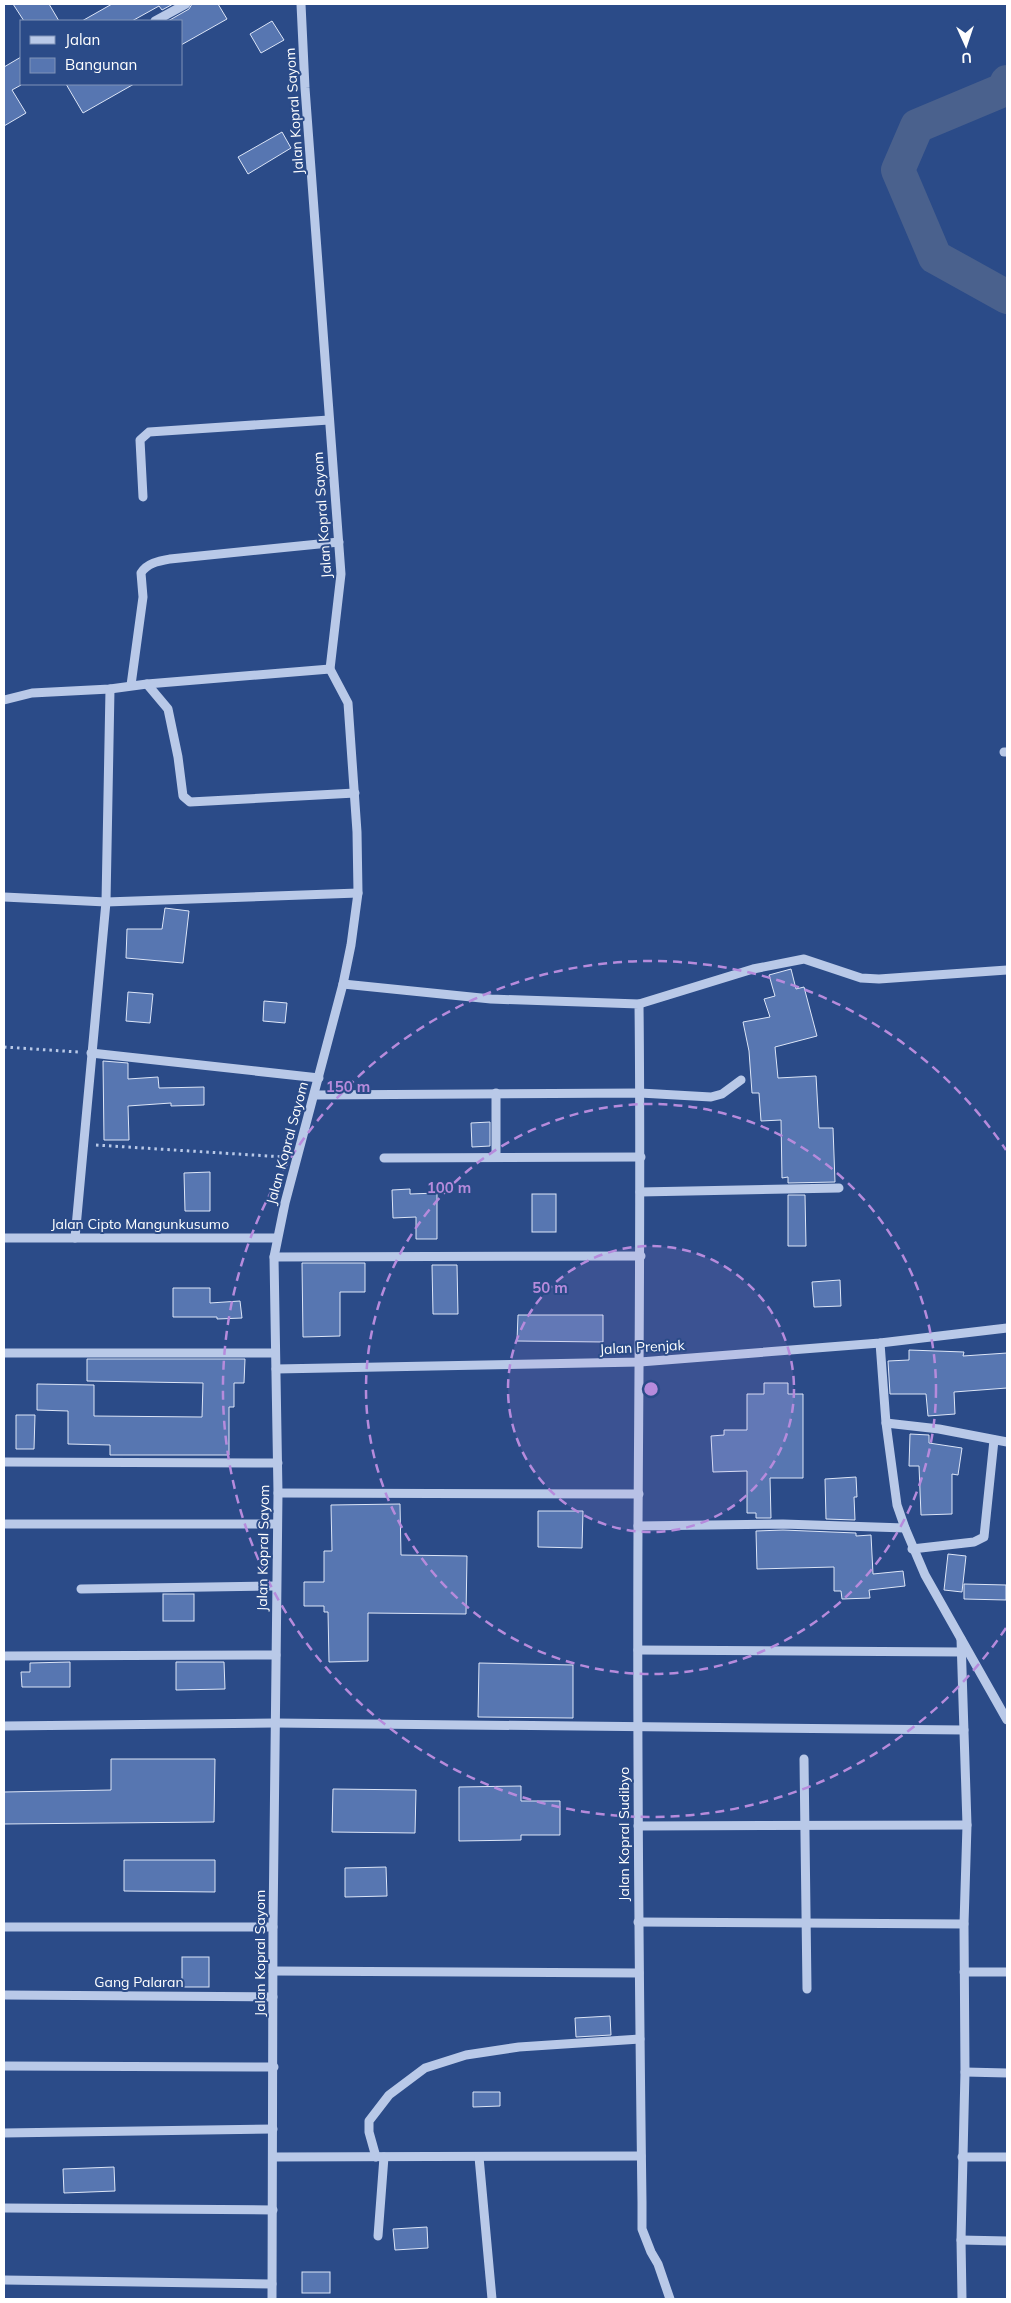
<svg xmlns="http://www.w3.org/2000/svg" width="1011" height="2303" font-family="Mulish,sans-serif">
	<rect width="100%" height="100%" fill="#2b4b88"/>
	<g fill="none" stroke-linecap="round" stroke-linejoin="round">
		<path stroke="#4a618d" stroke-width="34" d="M1007 82 1003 90 917 126 898 170 935 257 1007 297"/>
	</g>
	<g fill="#5776b1" stroke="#dce5f7">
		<path d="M13 4H49L59 21H24Z"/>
		<path d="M112 4H173L162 10 159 6 132 21H82Z"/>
		<path d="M192 4H218L227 19 181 45V21H168L189 9Z"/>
		<path d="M272 21 284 40 261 53 250 34Z"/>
		<path d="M21 57V85L12 90 26 113 4 126V67Z"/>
		<path d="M66 84H134L83 113Z"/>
		<path d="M282 132 291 148 248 174 238 157Z"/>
		<path d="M165 908 189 911 183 963 126 958 127 929H162Z"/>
		<path d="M791 969 796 989 804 987 817 1036 775 1047 778 1078 816 1076 819 1128H833L835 1182 788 1183V1177L782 1178 781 1120 761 1121 759 1093H752L749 1051 743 1022 770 1017 764 999 775 996 769 975Z"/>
		<path d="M128 992 153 994 150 1023 126 1021Z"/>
		<path d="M264 1001 287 1003 285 1023 263 1021Z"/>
		<path d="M103 1061 128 1063V1079L158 1077 159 1088 204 1087V1105L171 1106V1103L128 1106 129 1140H104Z"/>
		<path d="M490 1122V1146L472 1147 471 1123Z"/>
		<path d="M210 1172V1211H185L184 1173Z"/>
		<path d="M410 1189V1194L437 1193V1239H416V1217L393 1218 392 1190Z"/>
		<rect x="532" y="1194" width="24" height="38"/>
		<path d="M788 1195H805L806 1246H788Z"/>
		<path d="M302 1263H365V1292H340V1336L303 1337Z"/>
		<path d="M432 1265H457L458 1314H433Z"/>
		<path d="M840 1280 841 1306 814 1307 812 1282Z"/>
		<path d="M173 1288H210V1303L240 1301 242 1318 217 1319V1317H173Z"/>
		<path d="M518 1315H603V1342L517 1341Z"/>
		<path d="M909 1350 964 1352 963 1356 1007 1353V1388L954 1392 955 1414 928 1416 926 1394H890L888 1361 909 1360Z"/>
		<path d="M87 1359H245L244 1383H234V1407H229V1455H110V1445L68 1444V1411L37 1410V1384L94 1385V1416L202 1417 203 1383 87 1381Z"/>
		<path d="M764 1383H788V1394H803V1478H770L771 1518H756V1513H747V1471L713 1472 711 1436 724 1435V1430H747V1394H764Z"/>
		<path d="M16 1415H35L34 1449H16Z"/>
		<path d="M910 1434 929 1435V1443L962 1448 958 1475 952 1474V1514L921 1515 919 1466H909Z"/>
		<path d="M856 1477 857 1497H854L855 1520 826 1519 825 1479Z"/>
		<path d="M400 1504 401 1555 467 1556 466 1614 368 1613V1661L329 1662 328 1612H324V1606H304V1582H324V1551H332L331 1505Z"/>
		<path d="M538 1511H583L582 1548 538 1547Z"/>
		<path d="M783 1530 856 1533V1536L871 1535 873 1574 903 1571 905 1586 869 1590 870 1598 842 1599 841 1591H834V1567L757 1569 756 1531Z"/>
		<path d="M948 1554 966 1556 962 1592 944 1590Z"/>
		<path d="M964 1584 1006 1585V1600L964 1599Z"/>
		<rect x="163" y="1594" width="31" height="27"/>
		<path d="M70 1662V1687H22L21 1672H30V1663Z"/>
		<path d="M176 1662H224L225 1689 176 1690Z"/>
		<path d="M479 1663 573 1665V1718L478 1717Z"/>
		<path d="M111 1759H215L214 1822 4 1824V1792L111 1790Z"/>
		<path d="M521 1786V1801H560V1835H521V1840L459 1841V1787Z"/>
		<path d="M333 1789 416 1790 415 1833 332 1832Z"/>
		<path d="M124 1860H215V1892L124 1891Z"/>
		<path d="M386 1867 387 1896 345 1897V1868Z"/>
		<rect x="182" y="1957" width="27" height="30"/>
		<path d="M610 2016 611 2035 576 2037 575 2018Z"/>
		<path d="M473 2092H500V2106L473 2107Z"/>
		<path d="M114 2167 115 2191 64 2193 63 2169Z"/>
		<path d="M427 2227 428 2248 395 2250 393 2229Z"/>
		<rect x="302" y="2272" width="28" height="21"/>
	</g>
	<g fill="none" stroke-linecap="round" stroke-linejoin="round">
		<g stroke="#b9c9e8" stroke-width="3" stroke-dasharray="2.5 4" stroke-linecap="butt">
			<path d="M4 1047 78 1052"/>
			<path d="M96 1145 284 1157"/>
		</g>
		<g stroke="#b9c9e8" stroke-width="9">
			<path d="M155 21 186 4"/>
			<path d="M143 497 140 440 149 432 329 420"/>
			<path d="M147 684 168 709 178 757 183 796 190 802 355 793"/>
			<path d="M131 685 143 597 141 573C147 563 159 561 170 559L339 542"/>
			<path d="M4 700 32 693 110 689 147 684 330 669"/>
			<path d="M1004 752H1007"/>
			<path d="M4 897 106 902 358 893"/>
			<path d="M343 984 491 999 639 1004C641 1179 639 1353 638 1528 637 1753 639 1977 642 2202V2229L651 2252 658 2264 670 2299"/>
			<path d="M639 1004 753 969 804 959 861 978 879 979 1007 970"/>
			<path d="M91 1053 319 1078"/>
			<path d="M315 1095 640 1093 711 1097 722 1094 741 1080"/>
			<path d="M496 1157V1093"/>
			<path d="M384 1158 641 1157"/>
			<path d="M640 1192 839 1188"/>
			<path d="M4 1238H276"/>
			<path d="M75 1238 106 902 110 689"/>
			<path d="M274 1257 641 1256"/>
			<path d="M880 1343 886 1423 897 1505 905 1528 925 1575 1007 1720"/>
			<path d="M4 1353H275"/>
			<path d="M276 1369 640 1362 880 1343 1007 1328"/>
			<path d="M886 1423 939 1429 1007 1442"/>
			<path d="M4 1462 278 1463"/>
			<path d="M278 1493 639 1494"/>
			<path d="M4 1524H276"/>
			<path d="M638 1526 783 1524 905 1528"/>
			<path d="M912 1549 974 1542 984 1537 994 1440"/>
			<path d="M81 1589 276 1586"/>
			<path d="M961 1639 967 1825 964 1924 965 2072 961 2240 962 2299"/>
			<path d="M638 1650 961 1652"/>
			<path d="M4 1656 276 1655"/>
			<path d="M4 1726 275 1723 964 1730"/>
			<path d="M804 1759 807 1989"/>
			<path d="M638 1826 967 1825"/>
			<path d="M638 1922 964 1924"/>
			<path d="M4 1927H273"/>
			<path d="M273 1971 639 1973"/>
			<path d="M964 1972H1007"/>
			<path d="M4 1995 273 1997"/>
			<path d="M4 2066 274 2067"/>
			<path d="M965 2072 1007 2073"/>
			<path d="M4 2133 273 2129"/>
			<path d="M273 2157 641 2156"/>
			<path d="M376 2157 369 2132V2121L389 2095 425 2068 466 2055 519 2047 640 2039"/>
			<path d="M479 2157 492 2299"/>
			<path d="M962 2157H1007"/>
			<path d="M4 2208 273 2210"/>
			<path d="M378 2236 384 2157"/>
			<path d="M961 2240 1007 2241"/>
			<path d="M4 2280 272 2284"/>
			<path d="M272 2299 273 1927 278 1493 274 1257 285 1203 343 984 351 945 358 893 357 832 348 703 330 669 341 574 305 88 301 4"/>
		</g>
	</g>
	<circle cx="651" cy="1389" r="143" fill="#b68bdc" fill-opacity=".12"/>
	<g fill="none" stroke="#b68bdc" stroke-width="2.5" stroke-dasharray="9 6">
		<circle cx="651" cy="1389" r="143"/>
		<circle cx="651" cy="1389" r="285"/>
		<path d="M1006 1628A428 428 0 1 1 1006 1150"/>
	</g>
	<g text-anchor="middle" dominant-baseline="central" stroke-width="4" stroke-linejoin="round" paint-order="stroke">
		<g font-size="14" fill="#fff" stroke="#2b4b88">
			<text transform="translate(294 111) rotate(-94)">Jalan Kopral Sayom</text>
			<text transform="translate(322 515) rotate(-94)">Jalan Kopral Sayom</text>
			<text transform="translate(287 1143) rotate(-75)">Jalan Kopral Sayom</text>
			<text x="140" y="1224">Jalan Cipto Mangunkusumo</text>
			<text transform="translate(642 1347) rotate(-3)">Jalan Prenjak</text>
			<text transform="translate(263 1548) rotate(-89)">Jalan Kopral Sayom</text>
			<text transform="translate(624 1834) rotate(-90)">Jalan Kopral Sudibyo</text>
			<text transform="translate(260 1953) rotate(-90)">Jalan Kopral Sayom</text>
			<text x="139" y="1982">Gang Palaran</text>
		</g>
	</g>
	<circle cx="651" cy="1389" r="8" fill="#b68bdc" stroke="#2b4b88" stroke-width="2.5"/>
	<g font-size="15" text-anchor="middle" font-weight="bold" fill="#b68bdc" stroke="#2b4b88" stroke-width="4" stroke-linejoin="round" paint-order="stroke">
		<text x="348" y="1092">150 m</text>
		<text x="449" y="1193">100 m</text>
		<text x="550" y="1293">50 m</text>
	</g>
	<rect width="1011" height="2303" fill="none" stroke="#ffffff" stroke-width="10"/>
	<rect x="20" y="20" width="162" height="65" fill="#2b4b88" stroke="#8093b8"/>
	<rect x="30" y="36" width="25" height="8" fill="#b9c9e8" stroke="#8093b8"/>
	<text x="65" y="45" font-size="15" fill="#ffffff">Jalan</text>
	<rect x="30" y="58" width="25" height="15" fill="#5776b1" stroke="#8093b8"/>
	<text x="65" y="70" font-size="15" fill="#ffffff">Bangunan</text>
	<g transform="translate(966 45) rotate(177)" stroke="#2b4b88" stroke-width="4" paint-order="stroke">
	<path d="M0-4L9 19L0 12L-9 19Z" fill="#ffffff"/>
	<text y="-8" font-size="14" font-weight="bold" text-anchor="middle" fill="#ffffff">U</text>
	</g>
</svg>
